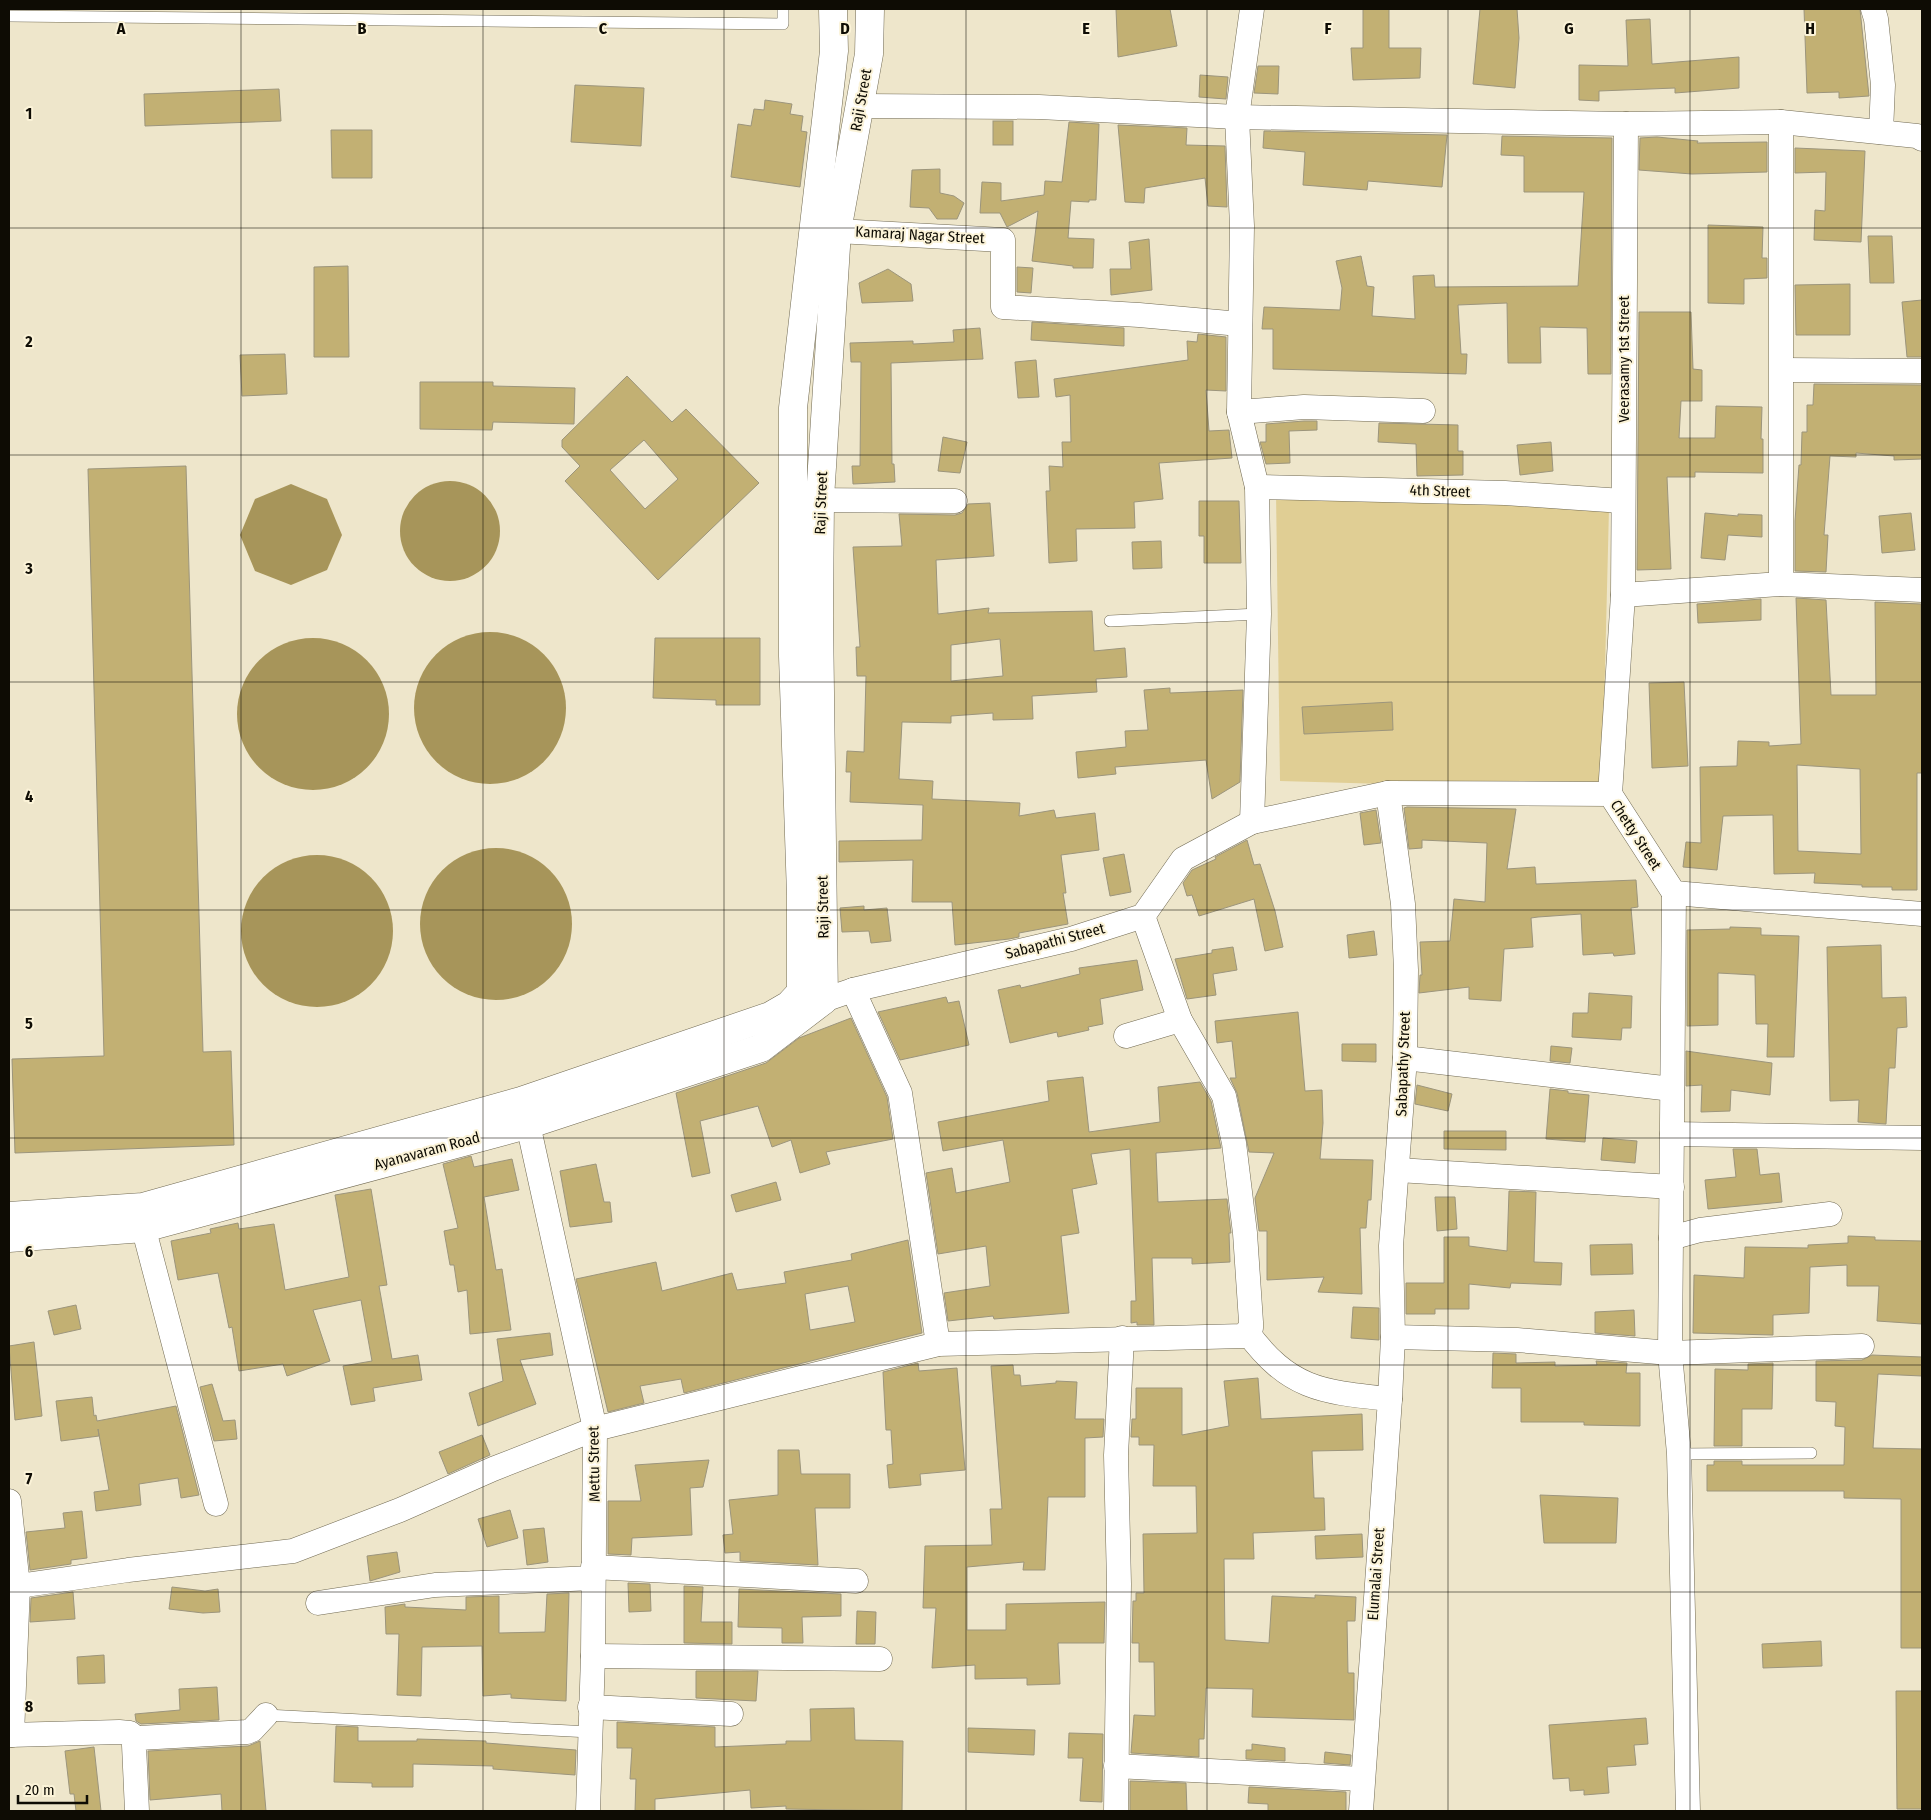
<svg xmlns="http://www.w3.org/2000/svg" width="1931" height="1820" font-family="'Fira Sans Condensed',sans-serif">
	<rect width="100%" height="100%" fill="#eee6cb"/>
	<path fill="#e0ce94" d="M1276 493 1609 508 1602 790 1280 781Z"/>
	<g fill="#a7955a">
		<circle cx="450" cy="531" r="50"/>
		<path d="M291 484 327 499 342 535 327 570 291 585 255 571 240 535 255 499Z"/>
		<circle cx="490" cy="708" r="76"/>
		<circle cx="313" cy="714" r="76"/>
		<circle cx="496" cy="924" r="76"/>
		<circle cx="317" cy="931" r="76"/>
	</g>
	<g fill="#c2b073" stroke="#9c957c" fill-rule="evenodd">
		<path d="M1116 9H1170L1177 46 1118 57Z"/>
		<path d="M1363 9H1389V48H1421L1420 78 1353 80 1351 48H1363Z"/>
		<path d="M1480 9H1517L1519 38 1515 88 1473 84Z"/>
		<path d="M1804 9H1860L1869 96 1839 98V92L1807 93Z"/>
		<path d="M1650 19 1652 64 1739 57V88L1675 93V88L1599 91V101L1579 100V65L1628 66 1626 20Z"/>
		<path d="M1258 66H1279L1278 94 1254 93Z"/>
		<path d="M1200 75 1228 77 1226 99 1199 97Z"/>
		<path d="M575 85 644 88 641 146 571 142Z"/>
		<path d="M279 89 281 121 145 126 144 94Z"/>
		<path d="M765 100 792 104 790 114 803 116 801 131 807 132 800 187 731 177 738 124 751 126 754 109 764 110Z"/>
		<rect x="993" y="121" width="20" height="24"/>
		<path d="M1069 122 1099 124 1096 200H1089V202L1071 201 1068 238 1094 239 1093 268H1073V266L1032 261 1038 211 1007 227 1000 213H980L982 182 1001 183V201L1044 195 1045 181 1062 182Z"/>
		<path d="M1118 125 1187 128 1186 145 1225 146 1227 207 1208 206 1205 178 1145 188 1144 203 1125 202Z"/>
		<path d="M331 130H372V178H332Z"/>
		<path d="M1264 131 1447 135 1442 187 1368 181 1367 190 1303 185 1305 152 1263 148Z"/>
		<path d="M1502 136 1612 138 1611 374H1588L1587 328 1540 327 1541 363H1508L1507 303 1458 305 1461 354H1467L1466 374 1273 369V329H1262L1264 307 1340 310 1342 288 1336 261 1361 256 1367 286 1374 287 1372 316 1415 319 1413 276 1434 275 1435 287 1578 286 1584 192H1524V156L1501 155Z"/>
		<path d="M1657 137 1698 141 1697 143 1767 142V172L1692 174 1639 170 1640 138Z"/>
		<path d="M1795 148 1865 151 1861 242 1814 240 1815 210 1825 211 1826 172 1795 173Z"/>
		<path d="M940 169V193L954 196 964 203 957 219H937L929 208 910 207 912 170Z"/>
		<path d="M1708 225 1763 227 1762 258H1767V278L1744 279V304L1708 303Z"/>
		<path d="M1868 236H1892L1894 283H1870Z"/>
		<path d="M1149 239 1152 290 1111 295 1110 269H1131L1129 242Z"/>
		<path d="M348 266 349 357H314V267Z"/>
		<path d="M1017 267 1033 268 1031 293 1017 292Z"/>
		<path d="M888 269 911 284 913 301 862 303 859 283Z"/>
		<path d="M1850 284V335H1796L1795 285Z"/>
		<path d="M1922 300V357H1907L1902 302Z"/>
		<path d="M1639 312H1691L1693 369 1702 370V401H1681L1679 438H1715L1716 406 1762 407 1761 439H1763V473L1695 472V477H1667L1671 569 1637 570Z"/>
		<path d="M1032 322 1124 328V346L1031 340Z"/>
		<path d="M980 328 983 359 891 363 892 464H894L895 482 853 484 852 466H860L861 362H851L850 343 913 341V344L954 342 953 330Z"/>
		<path d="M1198 334 1226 337V391L1206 390 1209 431 1229 430 1232 458 1159 463 1163 499 1134 502 1135 528 1076 529 1077 561 1049 563 1046 491H1050L1049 466 1063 467 1062 442H1071L1070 395 1056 397 1054 379 1188 360 1187 341 1197 342Z"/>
		<path d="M285 354 287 394 242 396 240 355Z"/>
		<path d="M1036 360 1039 397 1018 398 1015 362Z"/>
		<path d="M627 376 672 422 686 409 759 483 658 580 565 481 580 466 562 447V440ZM644 440 678 479 645 509 610 470Z"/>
		<path d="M420 382H493V386L575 388 574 424 493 422 492 430 420 429Z"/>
		<path d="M1814 384 1922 385V459L1894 460V456L1856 453V457L1830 456 1824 535H1828L1826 572 1795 571V521L1799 465H1801L1802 432H1807V405H1813Z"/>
		<path d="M1304 421H1317V430L1289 431 1290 463 1266 464 1260 442H1266V424Z"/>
		<path d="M1379 423 1458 425V451H1463V475L1417 476 1416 444 1378 442Z"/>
		<path d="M943 437 967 442 960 473 938 471Z"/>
		<path d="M1551 442 1553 471 1520 475 1517 445Z"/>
		<path d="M186 466 203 1052 231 1051 234 1145 15 1153 12 1059 104 1056 88 469Z"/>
		<path d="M1199 501H1239L1241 563H1204V536H1199Z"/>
		<path d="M990 503 994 556 936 560 938 614 989 608 988 613 1092 611 1094 651 1125 648 1127 677 1096 679 1097 692 1032 696 1033 719 993 720V713L951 716V723L902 722 899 779 933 781 932 799 1020 803 1019 816 1054 810 1056 818 1095 813 1099 850 1061 855 1066 893H1063L1068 924 1019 933V937L1009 939 955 945 952 902H912L913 860 839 862V841L922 840 923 805 850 802 851 772H846L847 751 864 752 866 676H857L856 647H860L853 547 902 546 899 514 955 515 962 513 968 504ZM1000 639 1003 676 951 681V645Z"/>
		<path d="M1705 513 1738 516V514L1762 515V537L1728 535 1725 560 1701 558Z"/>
		<path d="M1911 513 1915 550 1882 553 1879 516Z"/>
		<path d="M1161 541 1162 568 1133 569 1132 542Z"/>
		<path d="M1796 598 1826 600 1831 695H1876L1875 602 1921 604 1922 758V773H1917V890H1892V887H1862V885L1814 883 1815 873 1774 874 1773 815 1723 816 1717 870 1683 867 1686 842 1701 843 1700 767 1737 766 1738 741 1769 742V746L1801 744ZM1797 765 1860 769 1861 854 1798 851Z"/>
		<path d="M1761 599V620L1698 623 1697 604Z"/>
		<path d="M655 638H760V705H716V700L653 698Z"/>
		<path d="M1684 682 1688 766 1652 768 1649 683Z"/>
		<path d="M1170 688V693L1243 690 1240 782 1212 799 1206 760 1115 767 1116 774 1078 778 1076 752 1126 747 1125 731 1148 730 1144 690Z"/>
		<path d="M1392 702 1393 730 1304 734 1302 707Z"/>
		<path d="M1407 807 1516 809 1507 869 1535 867 1536 884 1636 880 1638 907 1631 908 1635 954 1614 956 1613 953 1583 955 1581 914 1538 917 1531 918 1533 947 1504 949 1501 1001 1469 999V987L1419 993 1420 975H1422L1420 942 1450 941 1454 899 1485 902 1487 843 1422 840V848L1409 849 1404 808Z"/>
		<path d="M1376 810 1381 843 1364 845 1360 813Z"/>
		<path d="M1247 840 1254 865 1260 864 1275 911 1283 947 1265 951 1254 899 1199 916 1192 895 1187 896 1183 883 1192 870 1216 859 1215 857Z"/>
		<path d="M1124 854 1131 892 1110 896 1103 858Z"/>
		<path d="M864 906V910L887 908 891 941 871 943 869 931 842 932 840 908Z"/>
		<path d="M1730 927 1761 928V935L1799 936 1794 1057H1767L1768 1024H1756L1755 975 1718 973V1025L1687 1026V930L1730 929Z"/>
		<path d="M1374 931 1377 955 1349 958 1347 935Z"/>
		<path d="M1881 945 1882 998 1906 997 1907 1027 1897 1028 1895 1068H1889L1886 1124 1858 1122 1859 1100 1830 1101 1827 947Z"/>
		<path d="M1233 947 1237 970 1213 974 1216 995 1187 999 1175 959 1212 953V950Z"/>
		<path d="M1137 960 1143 990 1100 999 1103 1024 1088 1027 1089 1030 1058 1037 1057 1032 1010 1043 998 990 1020 985 1021 988 1080 974 1079 968Z"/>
		<path d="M1589 993 1632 996 1631 1028H1622L1621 1040 1572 1037 1573 1013H1588Z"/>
		<path d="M946 997 948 1003 959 1001 969 1045 900 1060 878 1012Z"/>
		<path d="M1298 1012 1305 1091 1322 1090 1323 1123 1320 1159 1373 1160 1371 1200H1368L1366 1228H1360L1362 1294 1318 1292 1324 1277 1267 1280V1231H1259L1255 1198 1274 1153 1249 1152 1237 1093 1230 1078H1236L1232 1041 1217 1043 1215 1021Z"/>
		<path d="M851 1018 887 1097 893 1139 826 1152 830 1164 800 1173 791 1140 772 1147 758 1106 700 1121 710 1173 692 1177 676 1093 766 1063 799 1038Z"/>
		<path d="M1342 1044H1376V1062L1342 1061Z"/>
		<path d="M1551 1046 1572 1048 1570 1063 1550 1061Z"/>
		<path d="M1686 1051 1772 1063 1770 1095 1731 1090 1730 1111 1701 1112 1702 1085 1686 1086Z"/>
		<path d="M1083 1077 1089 1132 1160 1122 1158 1087 1200 1082 1211 1101 1221 1148 1156 1153 1158 1202 1227 1199 1231 1233H1229L1230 1262 1192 1264V1258H1152L1154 1325H1137V1322L1131 1323V1301H1136L1130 1149 1091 1154 1097 1184 1072 1189 1079 1233 1061 1236 1069 1313 994 1319 993 1316 948 1321 944 1293 990 1286 986 1246 938 1254 926 1173 952 1168 956 1193 1010 1182 1003 1140 943 1151 938 1122 1049 1101 1047 1081Z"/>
		<path d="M1417 1085 1452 1094 1448 1111 1415 1104Z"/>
		<path d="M1550 1089 1568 1091V1093L1589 1095 1585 1142 1546 1139Z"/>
		<path d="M1444 1131H1506V1150L1444 1149Z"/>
		<path d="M1603 1138 1637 1141 1635 1163 1601 1160Z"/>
		<path d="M1733 1149H1757L1760 1175 1779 1173 1782 1202 1708 1209 1705 1180 1736 1177Z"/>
		<path d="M471 1156 474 1167 512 1159 519 1190 484 1197 496 1270 502 1269 511 1330 470 1334 467 1290 458 1292 454 1265H450L444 1231 458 1228 443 1164Z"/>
		<path d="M596 1164 604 1202H610L612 1222 570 1227 560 1171Z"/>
		<path d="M776 1182 781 1200 736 1212 731 1195Z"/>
		<path d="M371 1189 387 1285 379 1286 392 1359 418 1355 422 1380 373 1388 375 1401 351 1405 343 1366 372 1361 361 1300 313 1310 330 1361 287 1376 283 1364 239 1371 232 1327 229 1328 218 1273 178 1280 171 1241 211 1233 210 1229 238 1223 239 1229 274 1224 285 1290 349 1277 335 1195Z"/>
		<path d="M1509 1191 1536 1192 1534 1262 1562 1263 1561 1285 1511 1283 1510 1288 1469 1284V1309H1435V1314H1406V1283H1444V1237H1469V1246L1507 1251Z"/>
		<path d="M1435 1197H1455L1457 1229 1437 1231Z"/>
		<path d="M1848 1236 1875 1237V1240L1922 1241V1324L1877 1321 1879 1286H1847V1265L1810 1267 1809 1313 1773 1315V1335L1693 1333 1694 1275 1744 1278 1745 1247 1808 1248V1245L1848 1243Z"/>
		<path d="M908 1240 922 1333 684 1393 681 1379 640 1386 644 1403 608 1412 576 1279 656 1262 662 1291 732 1273 737 1290 786 1283 784 1272 852 1260 851 1254ZM848 1286 855 1322 810 1330 805 1294Z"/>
		<path d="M1632 1244 1633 1274 1591 1275 1590 1245Z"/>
		<path d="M76 1305 81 1329 54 1335 48 1311Z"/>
		<path d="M1353 1307 1379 1308V1340L1351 1338Z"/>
		<path d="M1634 1310 1635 1336 1595 1333V1312Z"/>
		<path d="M550 1333 553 1355 520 1360 536 1404 478 1426 469 1393 503 1381 497 1339Z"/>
		<path d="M34 1342 42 1416 15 1420 9 1346Z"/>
		<path d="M1493 1353 1516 1354V1363L1555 1362V1366L1597 1365 1596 1361 1627 1363 1626 1373H1640V1426L1584 1425V1422H1521V1388H1492Z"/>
		<path d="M1872 1355 1922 1357V1376L1878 1374 1873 1448 1922 1449V1648H1901V1499L1844 1498V1491H1707V1465H1714V1461H1742V1465H1844L1845 1427 1835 1426 1836 1402 1816 1401V1361L1862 1360Z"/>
		<path d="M918 1363 919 1371 957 1368 965 1470 920 1474 921 1485 889 1488 887 1465 893 1464 891 1430H886L883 1372Z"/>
		<path d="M1773 1363 1772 1409H1742V1446H1714L1715 1369 1748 1370V1364Z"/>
		<path d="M1013 1365 1014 1375H1020L1021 1386 1056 1383V1381L1077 1382 1075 1419H1104L1103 1437 1085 1438V1497H1048L1045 1570H1023L1024 1562 967 1567V1630H1006V1604L1105 1602 1104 1643H1058L1060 1684 1027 1685V1678L975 1679V1665L932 1668 936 1608H923L925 1546 992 1545 990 1509H1002L991 1366Z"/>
		<path d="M1258 1378 1261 1419 1362 1414 1363 1450 1312 1451 1314 1498H1324L1325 1530 1253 1533 1254 1559H1224L1225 1640 1269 1643 1272 1596 1315 1598V1595L1356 1597 1355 1621H1347L1348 1673H1354V1720L1252 1717 1253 1689 1206 1688 1204 1739H1199V1757L1131 1753 1134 1715 1155 1716 1154 1662H1139V1643H1132L1133 1601H1136V1593H1144L1143 1534 1197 1533 1196 1486H1153L1154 1445H1139V1437H1131L1132 1419H1136V1388H1182V1435L1229 1426 1224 1381Z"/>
		<path d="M212 1384 223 1421 235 1420 237 1439 214 1441 200 1387Z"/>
		<path d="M92 1397 94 1416 96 1415 97 1421 176 1406 199 1495 181 1498 178 1478 139 1484 141 1505 96 1511 94 1492 109 1490 98 1429 99 1436 61 1441 56 1401Z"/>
		<path d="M482 1435 490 1455 448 1474 439 1452Z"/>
		<path d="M778 1450H799L801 1474H850V1508H815L818 1565 740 1561V1552L725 1553 723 1535 733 1534 729 1500 778 1495Z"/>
		<path d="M709 1460 703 1487 690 1488 692 1535 632 1538 631 1555 608 1554V1501H641L635 1465Z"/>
		<path d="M1540 1495 1618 1498 1616 1543H1544Z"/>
		<path d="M510 1510 518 1538 487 1547 478 1519Z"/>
		<path d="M82 1511 87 1558 71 1560V1564L30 1570 26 1532 65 1528 63 1513Z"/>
		<path d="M544 1528 548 1562 527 1565 523 1530Z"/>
		<path d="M1362 1534 1363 1557 1316 1559 1315 1536Z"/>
		<path d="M397 1552 400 1572 370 1581 367 1556Z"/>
		<path d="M628 1583 650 1584 651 1611 629 1612Z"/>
		<path d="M684 1586 703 1587 701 1622H732V1644L684 1643Z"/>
		<path d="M172 1587 205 1591 218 1589 220 1612 203 1613 169 1609Z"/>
		<path d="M739 1589 841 1594V1616L802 1617 803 1643H782V1628L738 1627Z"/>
		<path d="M73 1592 75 1619 30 1622 31 1598Z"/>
		<path d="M569 1593 566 1701 511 1698V1694L483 1696 482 1646 422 1647 421 1696 397 1695 399 1634H386L385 1607 405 1604V1607L466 1610V1597L499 1596V1633L545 1632 547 1594Z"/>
		<path d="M857 1611 876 1612 875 1644H856Z"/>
		<path d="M1821 1641 1822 1666 1763 1668 1762 1644Z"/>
		<path d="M104 1655 105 1683 78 1684 77 1657Z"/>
		<path d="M696 1671H758L756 1701 696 1698Z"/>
		<path d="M217 1687 219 1720 141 1724 136 1721 135 1714 180 1710 179 1689Z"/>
		<path d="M1896 1691H1922V1809H1897Z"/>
		<path d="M854 1708 855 1740 903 1741 902 1811 786 1809V1806L751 1808 750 1790 655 1799V1811H635L636 1779H630L632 1748H617V1722L715 1727V1747L786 1744V1741H811L810 1709Z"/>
		<path d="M1646 1718 1648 1744 1634 1745 1636 1765 1607 1767 1609 1793 1584 1795V1790L1570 1791 1569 1778 1553 1779 1549 1725Z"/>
		<path d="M336 1726 358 1727V1741H417V1739L486 1741V1743L576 1750 575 1775 493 1769V1766L413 1764V1787H372V1783L334 1782Z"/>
		<path d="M968 1728 1035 1730 1034 1755 968 1752Z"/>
		<path d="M1069 1733 1103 1734 1102 1802 1080 1801 1083 1758H1068Z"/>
		<path d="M260 1741 266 1811H222L221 1794 150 1800 148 1751 248 1746Z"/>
		<path d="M1252 1744 1285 1748V1761L1246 1759V1750H1252Z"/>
		<path d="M94 1747 101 1811H76L74 1794H70L65 1751Z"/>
		<path d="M1325 1752 1351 1755 1350 1765 1324 1763Z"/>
		<path d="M1130 1781 1186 1783 1187 1811H1130Z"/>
		<path d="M1249 1787 1346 1792V1811H1268V1804L1248 1803Z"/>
	</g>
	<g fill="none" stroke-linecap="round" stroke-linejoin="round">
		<g stroke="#716a53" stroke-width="12">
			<g id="service">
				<path d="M9 16 783 24V9"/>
				<path d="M1110 621 1259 614"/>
				<path d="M1679 1454 1811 1453"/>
				<path d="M266 1715 590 1732"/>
			</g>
		</g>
		<g stroke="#716a53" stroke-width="25">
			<g id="minor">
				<path d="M1873 9 1876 19 1883 85 1881 132"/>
				<path d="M860 106 1039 107 1237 117 1626 124 1781 122 1917 136 1922 139"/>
				<path d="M1781 122V584"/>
				<path d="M837 231 1003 240V307L1139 315 1240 324"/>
				<path d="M1783 370 1922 371"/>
				<path d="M1239 412 1304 407 1423 411"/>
				<path d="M1257 487 1505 493 1623 501"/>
				<path d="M802 500 955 501"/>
				<path d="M1623 595 1781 584 1922 590"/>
				<path d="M1610 794 1623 595 1626 124"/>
				<path d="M1252 822 1259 614 1257 487 1239 412 1242 226 1237 117 1252 9"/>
				<path d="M1674 893 1670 1353 1679 1454 1688 1811"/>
				<path d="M853 990 900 1093 938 1344"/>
				<path d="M808 994 824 1000 853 990 1071 939 1143 916 1183 859 1252 822 1388 793 1610 794 1674 893 1922 914"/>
				<path d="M1126 1036 1180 1020"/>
				<path d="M1405 1058 1672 1089"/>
				<path d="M524 1106 595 1429 593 1656 588 1811"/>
				<path d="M1672 1134 1922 1138"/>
				<path d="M1398 1170 1672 1187"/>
				<path d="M139 1211 216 1504"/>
				<path d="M1671 1238 1700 1230 1830 1214"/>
				<path d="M1247 1332C1290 1390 1322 1392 1390 1399"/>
				<path d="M1393 1337 1517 1340 1670 1353 1862 1346"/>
				<path d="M9 1501 18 1586 12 1735"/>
				<path d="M593 1567 856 1581"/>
				<path d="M18 1586 128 1570 293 1551 400 1510 493 1469 595 1429 938 1344 1243 1336 1251 1328V1322L1245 1233 1234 1143 1224 1096 1180 1020 1143 916"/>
				<path d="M318 1603 435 1585 593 1578"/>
				<path d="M593 1656 880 1659"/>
				<path d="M590 1707 731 1714"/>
				<path d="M9 1735 119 1732 130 1733 137 1739"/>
				<path d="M1116 1766 1362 1779"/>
				<path d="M137 1811 134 1745 139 1738 247 1732 252 1730 266 1715"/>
				<path d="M1116 1811 1119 1584 1116 1455 1122 1338"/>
				<path d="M1361 1811 1390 1399 1393 1337 1391 1246 1405 1058 1406 970 1403 904 1388 793"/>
			</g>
		</g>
		<g stroke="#716a53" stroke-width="29">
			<g id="tertiary">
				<path d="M9 1216 143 1207 521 1101 770 1016 789 1005 801 992V895L793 656V408L834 51 833 9"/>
				<path d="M9 1238 144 1228 530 1124 761 1048 824 1000 819 616 820 498 837 231 869 54 870 9"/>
			</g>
		</g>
		<use href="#service" stroke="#fff" stroke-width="11"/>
		<use href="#minor" stroke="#fff" stroke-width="24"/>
		<use href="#tertiary" stroke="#fff" stroke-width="28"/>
	</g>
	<path fill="none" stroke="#0e0c04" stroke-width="1" stroke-opacity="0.55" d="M241 9V1811M483 9V1811M724 9V1811M966 9V1811M1207 9V1811M1448 9V1811M1690 9V1811M9 228H1922M9 455H1922M9 682H1922M9 910H1922M9 1138H1922M9 1365H1922M9 1592H1922"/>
	<g text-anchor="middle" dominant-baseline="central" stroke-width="4" stroke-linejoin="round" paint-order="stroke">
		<g font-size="15" fill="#0e0c04" stroke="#fbf3d8">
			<text transform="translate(861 100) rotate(-80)">Raji Street</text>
			<text transform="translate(920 235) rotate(3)">Kamaraj Nagar Street</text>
			<text transform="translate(1624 359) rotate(-90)">Veerasamy 1st Street</text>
			<text transform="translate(1440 491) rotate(2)">4th Street</text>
			<text transform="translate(821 503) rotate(-88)">Raji Street</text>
			<text transform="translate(1636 835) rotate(57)">Chetty Street</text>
			<text transform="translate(823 907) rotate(-91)">Raji Street</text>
			<text transform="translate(1055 941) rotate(-15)">Sabapathi Street</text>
			<text transform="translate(1403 1064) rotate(-88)">Sabapathy Street</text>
			<text transform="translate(427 1151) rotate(-15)">Ayanavaram Road</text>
			<text transform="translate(594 1464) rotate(-91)">Mettu Street</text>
			<text transform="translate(1376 1574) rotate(-86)">Elumalai Street</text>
		</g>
	</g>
	<g font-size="16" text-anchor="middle" font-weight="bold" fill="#0e0c04" stroke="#fbf3d8" stroke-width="4" stroke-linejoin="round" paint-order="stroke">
		<text x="121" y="34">A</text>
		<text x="362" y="34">B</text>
		<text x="603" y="34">C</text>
		<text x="845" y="34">D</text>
		<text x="1086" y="34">E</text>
		<text x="1328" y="34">F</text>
		<text x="1569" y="34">G</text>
		<text x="1810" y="34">H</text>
		<text x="29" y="119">1</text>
		<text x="29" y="347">2</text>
		<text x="29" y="574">3</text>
		<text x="29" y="802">4</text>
		<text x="29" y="1029">5</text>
		<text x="29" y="1257">6</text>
		<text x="29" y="1484">7</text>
		<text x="29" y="1712">8</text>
	</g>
	<rect width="1931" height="1820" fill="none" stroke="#0e0c04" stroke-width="20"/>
	<path d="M18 1795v8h69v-8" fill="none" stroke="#0e0c04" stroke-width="2.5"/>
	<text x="25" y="1795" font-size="15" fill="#0e0c04" stroke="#fbf3d8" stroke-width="4" paint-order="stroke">20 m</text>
</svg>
